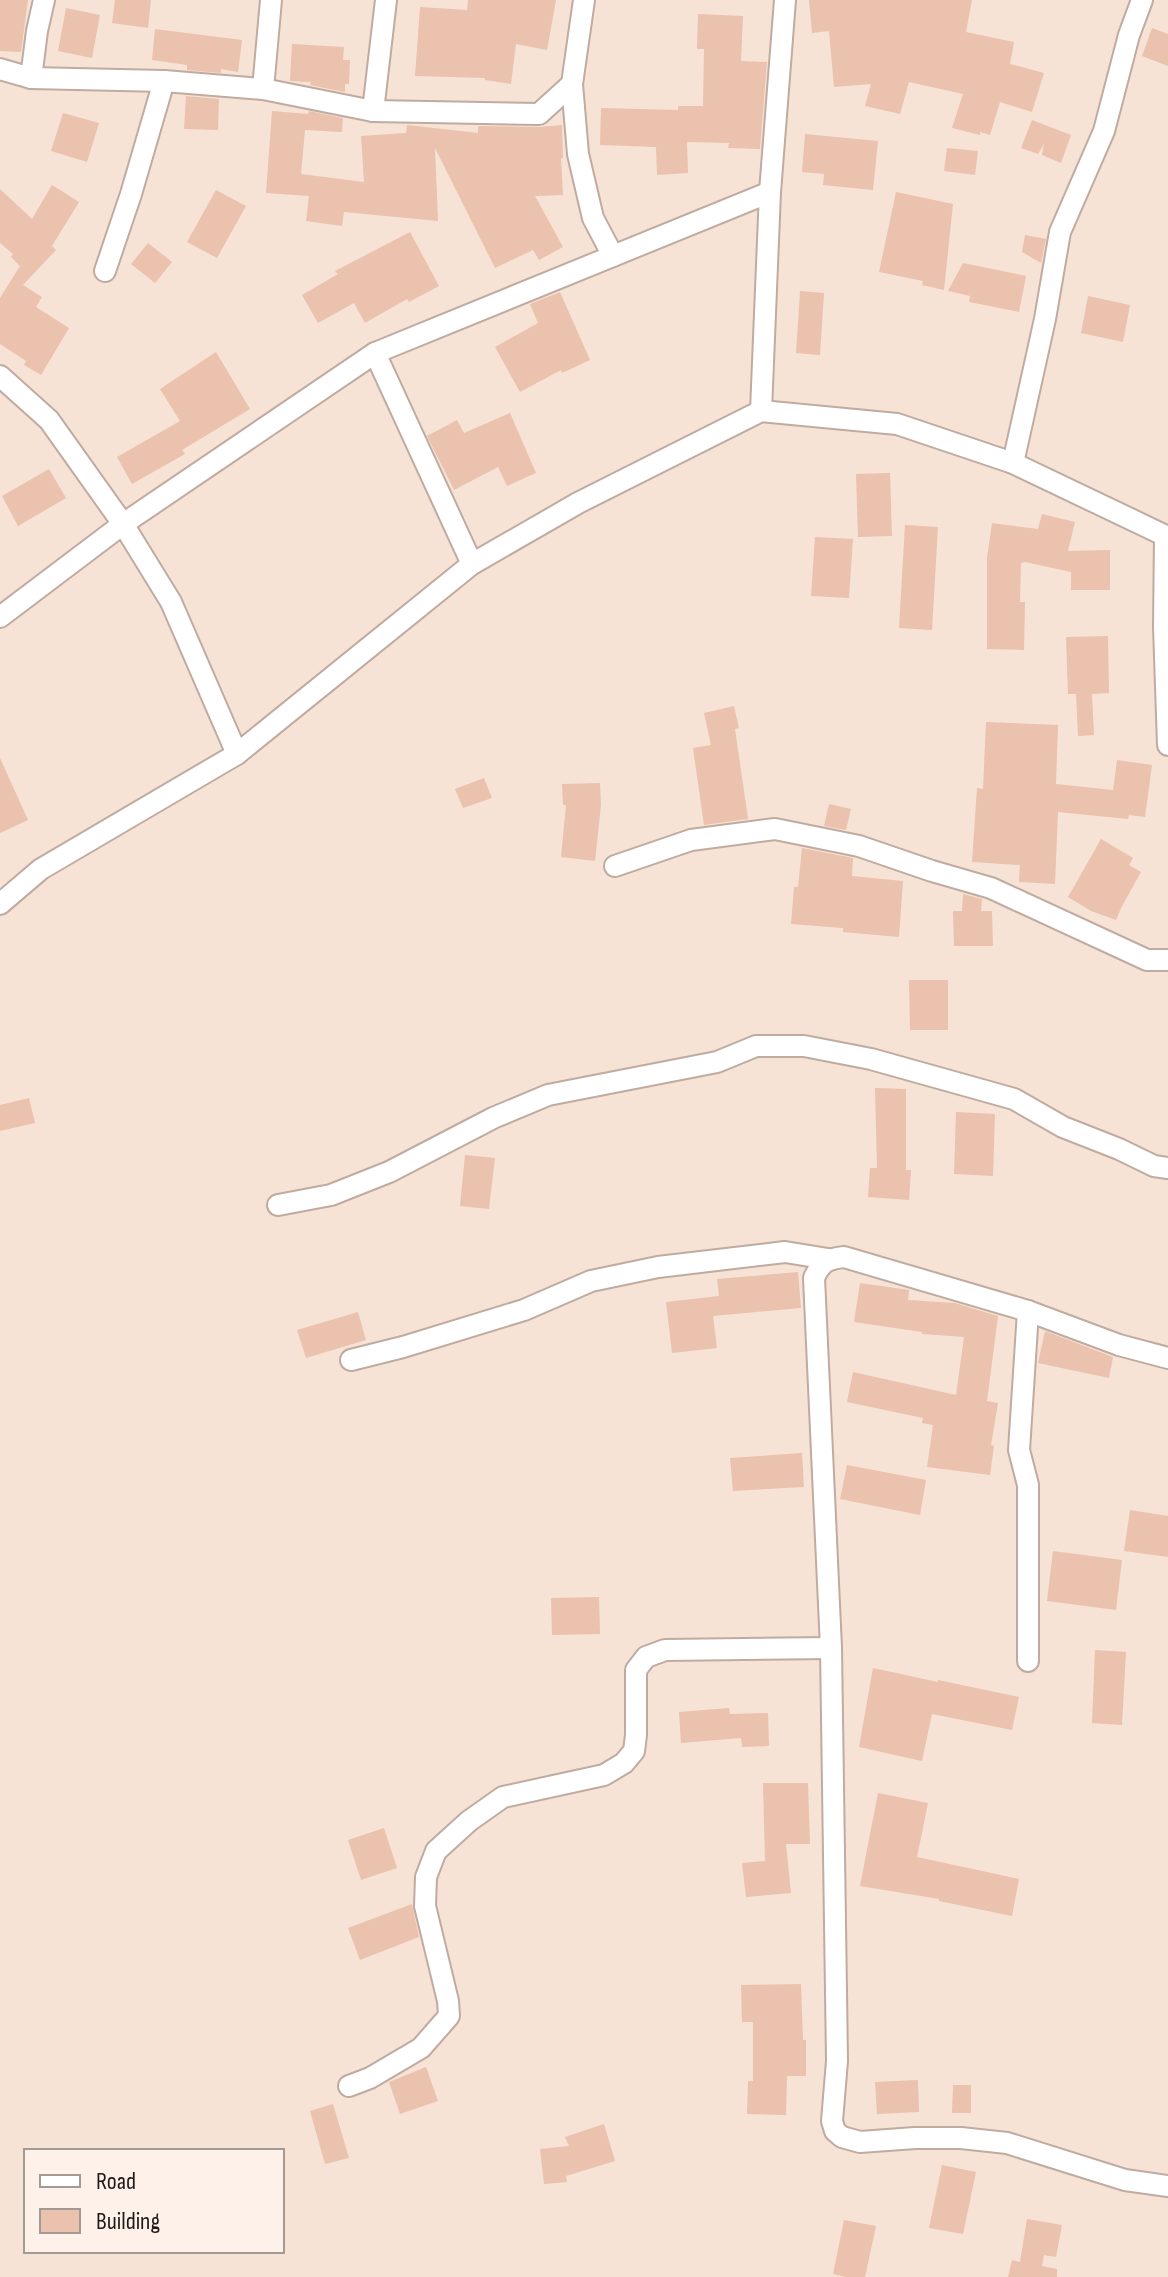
<svg xmlns="http://www.w3.org/2000/svg" width="1168" height="2277" font-family="'Sofia Sans Condensed',sans-serif">
	<rect width="100%" height="100%" fill="#f7e2d6"/>
	<g fill="#eac2ad">
		<path d="M0 0H28L21 52 0 51Z"/>
		<path d="M115 0H151L148 28 112 23Z"/>
		<path d="M468 0H556L547 50 516 44 511 84 485 80V78L415 76 420 7 467 10Z"/>
		<path d="M809 0H972L966 32 1014 42 1010 64 1044 73 1032 112 1000 102 990 135 980 132V135L952 128 963 94 909 82 900 114 865 106 871 84 834 87 829 31 812 33Z"/>
		<path d="M66 8 100 15 92 58 58 51Z"/>
		<path d="M698 14 743 16 741 61 767 62 760 149 728 148 729 143 687 142 688 173 657 175 656 147 600 145 601 108 678 110V106H703L704 49H697Z"/>
		<path d="M1152 28 1168 34V66L1142 56Z"/>
		<path d="M155 29 242 40 238 72 221 69V73L187 70V65L152 60Z"/>
		<path d="M292 44 344 47 343 60H350L349 84H345V92L310 85 311 82 290 81Z"/>
		<path d="M186 96 219 99 218 130 184 129Z"/>
		<path d="M272 111 308 114 309 111 343 118 342 132 305 130 301 174 364 182 361 136 406 133 407 125 478 133V126L539 127 562 125 563 158H561L563 195 535 196 563 247 539 260 533 250 495 268 435 148 438 221 344 212 342 226 306 221 309 196 266 193Z"/>
		<path d="M63 113 99 123 87 162 51 151Z"/>
		<path d="M1032 120 1071 135 1061 163 1042 155 1044 144 1038 154 1021 148Z"/>
		<path d="M805 134 878 141 873 190 823 185 824 174 802 172Z"/>
		<path d="M947 148 978 151 975 175 944 171Z"/>
		<path d="M52 185 79 202 52 246 56 250 23 285 42 297 36 307 69 328 41 375 24 365 26 361 0 344V298L20 266 11 257 13 254 0 243V189L32 219Z"/>
		<path d="M216 190 246 206 217 258 187 242Z"/>
		<path d="M896 192 953 204 944 290 922 285 923 281 879 272Z"/>
		<path d="M410 232 439 286 409 302 407 299 365 323 354 303 318 323 302 295 338 274 335 271Z"/>
		<path d="M1025 235 1046 239 1041 263 1022 252Z"/>
		<path d="M148 243 172 262 155 283 131 264Z"/>
		<path d="M963 263 1026 276 1019 312 969 302 970 296 948 291Z"/>
		<path d="M800 291 824 293 820 355 796 353Z"/>
		<path d="M560 292 590 360 562 373 561 370 520 392 495 347 538 323 530 304Z"/>
		<path d="M1088 296 1130 305 1123 342 1081 333Z"/>
		<path d="M216 352 250 409 182 450 185 454 132 484 117 457 180 421 160 389Z"/>
		<path d="M510 413 536 473 507 486 498 467 454 490 427 436 457 420 464 433Z"/>
		<path d="M49 469 66 498 18 526 2 496Z"/>
		<path d="M890 473 892 536 858 537 856 474Z"/>
		<path d="M1042 514 1075 522 1068 551 1110 550V590H1071V572L1025 562 1021 563 1020 602H1025L1024 650 987 649V558L992 523 1038 529Z"/>
		<path d="M905 525 938 527 932 630 899 628Z"/>
		<path d="M815 537 853 539 849 598 811 596Z"/>
		<path d="M1108 636 1109 693 1092 694 1094 735 1078 736 1076 694H1068L1066 637Z"/>
		<path d="M734 706 739 728 735 729 748 819 704 825 693 748 711 745 704 713Z"/>
		<path d="M986 722 1058 725 1056 784 1113 790 1117 760 1152 765 1145 817 1129 815 1128 819 1058 812 1055 884 1019 882 1020 865 972 862 977 788 983 789Z"/>
		<path d="M0 758 28 820 0 833Z"/>
		<path d="M484 778 492 798 463 808 455 789Z"/>
		<path d="M600 783 601 805 595 861 561 857 566 805H563L562 784Z"/>
		<path d="M829 804 851 809 846 830 824 826Z"/>
		<path d="M1101 839 1133 858 1129 865 1141 872 1121 908 1116 920 1091 911 1068 897Z"/>
		<path d="M802 848 853 858 852 876 903 881 899 937 843 932V928L791 924 794 887H798Z"/>
		<path d="M963 894 982 899 981 911H992L993 946H954L953 911H962Z"/>
		<path d="M909 980H948V1030H910Z"/>
		<path d="M875 1088 906 1089V1170H911L909 1200 868 1197 870 1168H877Z"/>
		<path d="M29 1098 35 1123 0 1131V1105Z"/>
		<path d="M956 1112 995 1114 993 1176 954 1174Z"/>
		<path d="M465 1155 495 1158 489 1209 460 1206Z"/>
		<path d="M798 1272 801 1308 713 1316 717 1348 672 1353 666 1302 719 1296 717 1279Z"/>
		<path d="M860 1283 909 1290 908 1300 955 1303 998 1316 987 1401 998 1403 991 1445 994 1446 990 1475 927 1467 933 1425 922 1423 923 1418 847 1402 853 1372 956 1395 964 1337 922 1334V1332L854 1322Z"/>
		<path d="M358 1312 366 1340 306 1358 297 1330Z"/>
		<path d="M1045 1331 1113 1357 1109 1378 1038 1363Z"/>
		<path d="M802 1453 804 1487 733 1491 730 1458Z"/>
		<path d="M847 1465 926 1480 920 1515 840 1499Z"/>
		<path d="M1130 1510 1168 1516V1557L1124 1551Z"/>
		<path d="M1053 1551 1122 1560 1116 1610 1047 1601Z"/>
		<path d="M599 1597 600 1634 552 1635 551 1598Z"/>
		<path d="M1095 1650 1126 1652 1122 1725 1092 1723Z"/>
		<path d="M873 1668 938 1682V1680L1019 1697 1012 1730 932 1714 922 1761 859 1747Z"/>
		<path d="M729 1708 730 1714 768 1713 769 1746 742 1747 741 1738 681 1743 679 1712Z"/>
		<path d="M763 1783H808L810 1844H786L791 1893 746 1897 742 1863 765 1861Z"/>
		<path d="M878 1793 928 1803 917 1857 1019 1879 1012 1916 939 1901V1899L860 1886Z"/>
		<path d="M384 1828 397 1868 361 1880 348 1840Z"/>
		<path d="M412 1904 419 1937 360 1960 348 1928Z"/>
		<path d="M801 1984 803 2040H806V2076H787L786 2115 747 2114 748 2081H753V2022H742L741 1985Z"/>
		<path d="M426 2067 438 2101 400 2114 389 2082Z"/>
		<path d="M918 2080 919 2112 877 2114 875 2082Z"/>
		<path d="M953 2085H971V2113H952Z"/>
		<path d="M333 2104 349 2158 325 2164 310 2111Z"/>
		<path d="M604 2124 615 2161 566 2176 567 2182 544 2184 540 2149 569 2146 565 2137Z"/>
		<path d="M942 2165 976 2172 963 2234 929 2228Z"/>
		<path d="M1027 2219 1062 2225 1056 2257 1044 2255 1042 2266 1057 2269V2277H1008L1012 2260 1020 2262Z"/>
		<path d="M844 2220 876 2226 865 2277H846L833 2274Z"/>
	</g>
	<g fill="none" stroke-linecap="round" stroke-linejoin="round">
		<g stroke="#c0aba0" stroke-width="24">
			<g id="street">
				<path d="M0 69 31 78 164 81 263 89 373 111 539 114 572 84 584 0"/>
				<path d="M31 78 37 31 44 0"/>
				<path d="M572 84 578 154 593 218 613 256"/>
				<path d="M263 89 271 0"/>
				<path d="M373 111 386 0"/>
				<path d="M105 271 131 194 164 81"/>
				<path d="M375 353 472 564"/>
				<path d="M0 376 49 420 123 524 171 602 237 754"/>
				<path d="M761 411 770 192 785 0"/>
				<path d="M1013 463 1045 319 1060 232 1104 131 1129 35 1142 0"/>
				<path d="M1165 537 1164 627 1168 745"/>
				<path d="M0 617 123 524 375 353 770 192"/>
				<path d="M615 866 691 840 775 829 859 846 932 871 991 888 1147 960H1168"/>
				<path d="M0 904 41 869 237 754 472 564 578 503 761 411 897 424 1013 463 1168 537"/>
				<path d="M278 1205 331 1195 389 1172 493 1118 548 1095 717 1062 756 1046H804L871 1059 1014 1099 1063 1127 1119 1149 1154 1166 1168 1168"/>
				<path d="M1168 1358 1119 1345 1028 1311 844 1257C827 1259 821 1262 814 1278L831 1648 837 2061 832 2121 835 2131 842 2137 860 2142 915 2138H961L1007 2143 1125 2180 1168 2186"/>
				<path d="M351 1360 403 1347 524 1310 591 1281 658 1267 785 1252 828 1259"/>
				<path d="M1028 1661V1485L1019 1450 1028 1311"/>
				<path d="M349 2086 370 2078 421 2048 449 2016 448 2001 425 1906 426 1877 436 1851 469 1821 503 1797 604 1775 624 1763 634 1751 636 1735V1670L646 1657 665 1650 831 1648"/>
			</g>
		</g>
		<use href="#street" stroke="#fff" stroke-width="20"/>
	</g>
	<rect x="24" y="2149" width="260" height="104" fill="#fef1ea" stroke="#a49a94" stroke-width="2"/>
	<rect x="40" y="2175" width="40" height="12" fill="#ffffff" stroke="#a49a94" stroke-width="2"/>
	<text x="96" y="2189" font-size="24" fill="#1e1713">Road</text>
	<rect x="40" y="2209" width="40" height="24" fill="#eac2ad" stroke="#a49a94" stroke-width="2"/>
	<text x="96" y="2229" font-size="24" fill="#1e1713">Building</text>
</svg>
